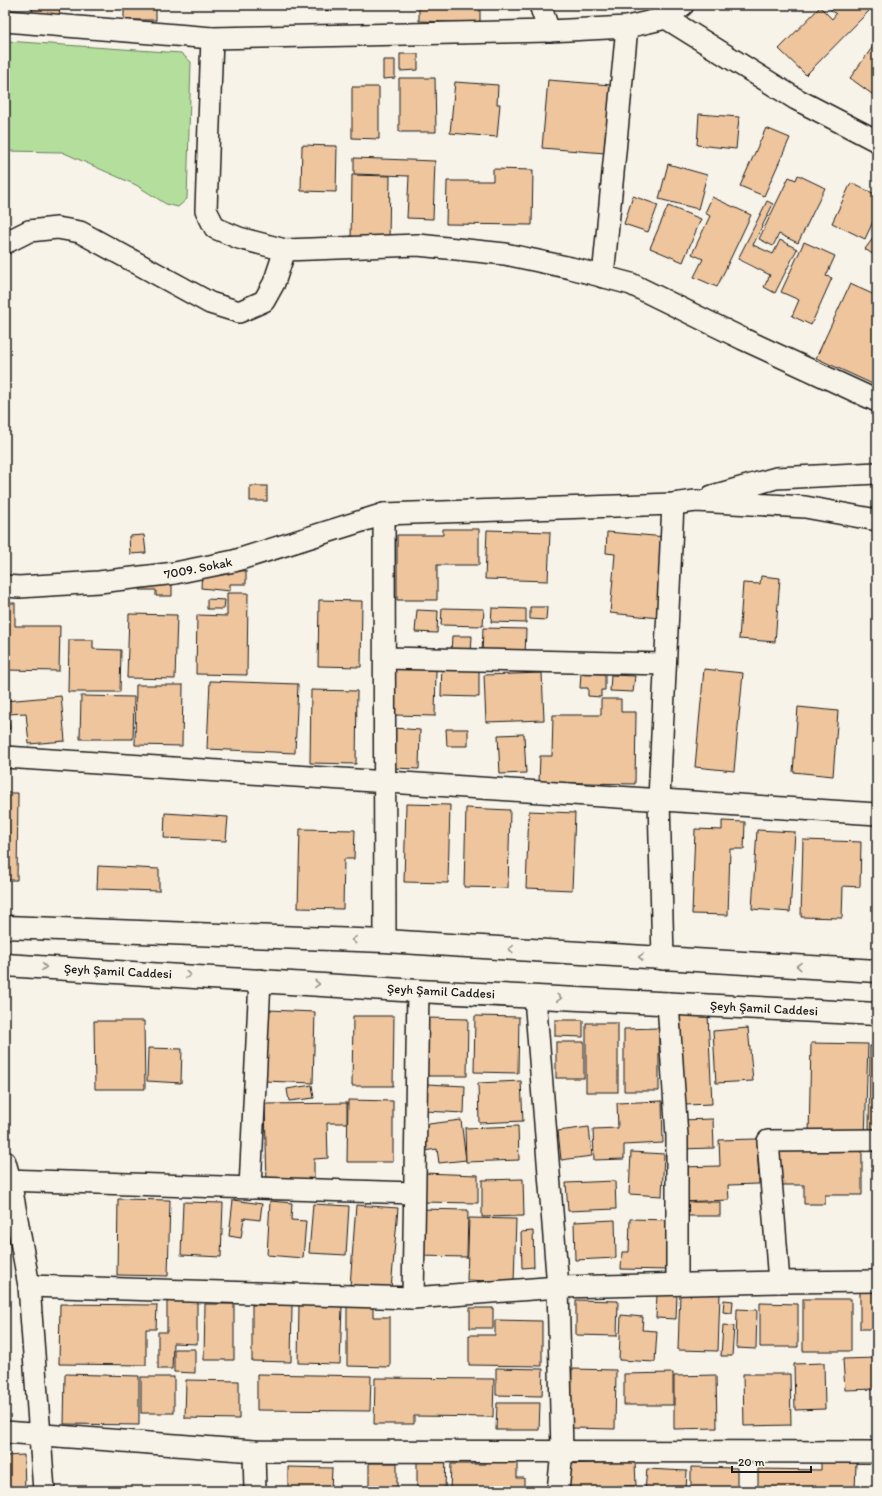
<svg xmlns="http://www.w3.org/2000/svg" width="882" height="1496" font-family="Itim,sans-serif">
	<rect width="100%" height="100%" fill="#f7f3e8"/>
	<filter id="ink" filterUnits="userSpaceOnUse"><feTurbulence type="fractalNoise" baseFrequency=".025" numOctaves="2"/><feDisplacementMap in="SourceGraphic" scale="8" xChannelSelector="R" yChannelSelector="G"/><feConvolveMatrix kernelMatrix="1 2 1 2 8 2 1 2 1" color-interpolation-filters="sRGB"/></filter>
	<g filter="url(#ink)">
		<path fill="#b3de9c" stroke="#687d5c" d="M6 41 181 53 191 62 187 199 178 207 166 204 136 185 62 152 5 151Z"/>
		<g fill="#eec59d" stroke="#1c1c1c">
			<path d="M33 5H60L59 16 32 15Z"/>
			<rect x="124" y="5" width="32" height="15"/>
			<path d="M310 5H350V10L310 11Z"/>
			<path d="M419 5H480V23L419 21Z"/>
			<path d="M826 5H863L869 11 806 75 779 49 820 7 832 19 836 14Z"/>
			<path d="M877 41V96L876 97 850 78Z"/>
			<path d="M400 54H418V70L400 71Z"/>
			<path d="M383 60H395V78L383 79Z"/>
			<path d="M399 78H435L436 132H399Z"/>
			<path d="M548 80 611 85 605 153 542 148Z"/>
			<path d="M455 82 498 85 497 104H500L497 137 450 133Z"/>
			<path d="M352 87H379V139L352 138Z"/>
			<path d="M699 114 739 117 736 149 697 145Z"/>
			<path d="M766 128 790 138 764 196 740 186Z"/>
			<path d="M302 145 337 146 336 192 301 191Z"/>
			<path d="M354 158 435 161 433 219 407 218 409 176 354 174Z"/>
			<path d="M668 164 707 175 698 209 659 199Z"/>
			<path d="M493 169 533 170 532 225 446 224 447 181H493Z"/>
			<path d="M352 175 390 176 389 241H351Z"/>
			<path d="M798 175 825 188 798 243 779 234 773 246 759 239 789 177 796 180Z"/>
			<path d="M851 183 877 195V213L865 239 832 223Z"/>
			<path d="M633 196 658 205 648 232 624 224Z"/>
			<path d="M712 197 751 215 717 287 694 277 703 259 692 254 710 216 705 213Z"/>
			<path d="M767 201 773 204 753 245 773 254 780 240 797 249 775 293 764 287 770 275 738 259Z"/>
			<path d="M668 206 701 219 683 262 650 248Z"/>
			<path d="M877 233V257L865 249Z"/>
			<path d="M804 242 835 256 826 276 832 278 811 325 792 316 799 300 781 292Z"/>
			<path d="M850 284 877 296V386L816 358Z"/>
			<rect x="250" y="486" width="17" height="15"/>
			<path d="M443 529H479V565H437V600H397V535H443Z"/>
			<path d="M487 530 550 532 548 581 485 579Z"/>
			<path d="M607 532 666 537 659 618 610 613 615 554 606 553Z"/>
			<path d="M144 535 146 553 130 554 129 536Z"/>
			<path d="M202 570 246 571V584H230V591L201 588Z"/>
			<path d="M761 576 780 578 775 642 739 639 743 583 760 584Z"/>
			<path d="M140 580H172V596H156V590H140Z"/>
			<path d="M227 593H248L247 675 196 674 197 615 227 616Z"/>
			<path d="M207 599 225 600 224 609H207Z"/>
			<path d="M319 600 362 601 361 667 318 666Z"/>
			<path d="M5 603H15V626H60L59 671 5 670Z"/>
			<path d="M530 607H547L546 620 530 619Z"/>
			<path d="M442 608 484 609 483 626 441 625Z"/>
			<path d="M492 608 526 609V623L491 622Z"/>
			<path d="M417 610 438 611 437 633 415 632Z"/>
			<path d="M129 614 177 615 175 679 127 678Z"/>
			<path d="M483 628 526 629 525 657 482 655Z"/>
			<path d="M452 636H472L471 654 451 653Z"/>
			<path d="M69 640H93V649L121 650 120 692H68Z"/>
			<path d="M442 663 479 664V697L441 696Z"/>
			<path d="M394 669 436 670 435 716 393 715Z"/>
			<path d="M704 669 743 673 734 771 695 767Z"/>
			<path d="M542 673 544 720 486 722 484 675Z"/>
			<path d="M581 673 605 674V690H601V697L588 696V688H580Z"/>
			<path d="M611 675 635 676 633 692 610 691Z"/>
			<path d="M210 681 298 684 295 753 207 749Z"/>
			<path d="M136 685H183L182 746 135 745Z"/>
			<path d="M311 690 357 691 356 764 310 763Z"/>
			<path d="M61 696 65 741 29 744 26 713 8 714 10 729 5 730V701Z"/>
			<path d="M81 696 134 697 133 739H80Z"/>
			<path d="M601 699H621V712H636L635 784 539 782 540 756H552L553 715H601Z"/>
			<path d="M798 707 838 711 833 776 793 772Z"/>
			<path d="M394 728 420 730 419 769 392 768Z"/>
			<path d="M446 729H468V746H447Z"/>
			<path d="M524 734 526 773 500 774 498 735Z"/>
			<path d="M5 793H18L17 880H5Z"/>
			<path d="M406 804 450 805 448 883 404 882Z"/>
			<path d="M466 808 510 810 508 888 464 887Z"/>
			<path d="M529 811 575 813 572 890 526 888Z"/>
			<path d="M165 813 228 817 226 841 164 838Z"/>
			<path d="M722 821 745 822 744 849H730L728 915 692 914 695 829 722 830Z"/>
			<path d="M300 829 355 830 354 859H344L343 909 298 908Z"/>
			<path d="M757 830 795 832 790 912 752 909Z"/>
			<path d="M803 840 861 842 860 887 843 886 842 918 801 917Z"/>
			<path d="M98 866 159 869V891L97 889Z"/>
			<path d="M268 1010 315 1012 313 1083 265 1081Z"/>
			<path d="M708 1014 712 1104 685 1105 680 1015Z"/>
			<path d="M353 1016H394L393 1086H352Z"/>
			<path d="M475 1016 519 1017 518 1073 474 1072Z"/>
			<path d="M427 1018 468 1019 467 1076H426Z"/>
			<path d="M555 1020H583V1037L555 1036Z"/>
			<path d="M94 1021H144L145 1089H95Z"/>
			<rect x="586" y="1023" width="32" height="69"/>
			<path d="M659 1028V1091H624V1029Z"/>
			<path d="M748 1028 753 1081 716 1083 713 1031Z"/>
			<rect x="556" y="1042" width="28" height="36"/>
			<path d="M811 1043 868 1044 865 1139 809 1137Z"/>
			<path d="M870 1046H877V1132H869Z"/>
			<path d="M148 1048 182 1049 181 1083 147 1081Z"/>
			<path d="M521 1081 523 1121 479 1123 478 1083Z"/>
			<path d="M427 1084 465 1086 464 1113 425 1111Z"/>
			<path d="M312 1085 314 1098 289 1101 287 1089Z"/>
			<path d="M348 1100 393 1101V1162H347Z"/>
			<path d="M662 1101 663 1143 624 1145V1159L594 1160 593 1129 618 1128 617 1103Z"/>
			<path d="M347 1103V1123H327L328 1158 314 1159V1184L267 1185 265 1104Z"/>
			<path d="M713 1119 714 1148 680 1149 679 1120Z"/>
			<path d="M461 1120 466 1160 439 1163 437 1149 424 1151 421 1125Z"/>
			<path d="M518 1126 519 1160 466 1162 465 1128Z"/>
			<path d="M589 1127 592 1156 561 1160 558 1131Z"/>
			<path d="M757 1139 759 1184 728 1185 729 1200 680 1202 679 1167 720 1166 719 1140Z"/>
			<path d="M775 1147H862V1195H825V1204H804V1185H775Z"/>
			<path d="M631 1152 664 1154 662 1196 629 1194Z"/>
			<path d="M422 1173 478 1175V1203L421 1202Z"/>
			<path d="M523 1179 524 1216 482 1217V1180Z"/>
			<path d="M615 1181 616 1209 568 1211 566 1183Z"/>
			<path d="M118 1199 170 1200 168 1276 117 1275Z"/>
			<path d="M233 1200 262 1204 260 1220 244 1218 241 1238 229 1236Z"/>
			<path d="M270 1201 292 1203 291 1220 306 1221 303 1258 267 1255Z"/>
			<path d="M183 1202 223 1203 221 1257 181 1255Z"/>
			<rect x="685" y="1202" width="35" height="14"/>
			<path d="M313 1204 349 1206 346 1255 309 1253Z"/>
			<path d="M356 1205 398 1208 391 1289 350 1286Z"/>
			<path d="M418 1209 468 1210 467 1257 417 1256Z"/>
			<path d="M469 1218 516 1219 514 1282 467 1280Z"/>
			<path d="M630 1219 670 1220 669 1270 621 1269 622 1252H629Z"/>
			<path d="M615 1220 616 1258 575 1260 574 1222Z"/>
			<path d="M533 1231 534 1267 522 1268 521 1232Z"/>
			<rect x="860" y="1292" width="17" height="37"/>
			<path d="M657 1293 677 1294 676 1319 656 1318Z"/>
			<path d="M680 1293 720 1294 718 1351 678 1350Z"/>
			<path d="M347 1297 373 1298V1317H390V1367L347 1366Z"/>
			<rect x="803" y="1299" width="48" height="52"/>
			<path d="M576 1300 618 1301 617 1336 576 1335Z"/>
			<path d="M724 1300 733 1301 732 1313 723 1312Z"/>
			<path d="M167 1301H197V1344L173 1343 172 1369H158V1332H167Z"/>
			<path d="M760 1303 798 1304V1347H760Z"/>
			<path d="M60 1304 157 1305 156 1329H146V1365L59 1364Z"/>
			<path d="M205 1304H234V1360H204Z"/>
			<path d="M252 1305H292L291 1362 252 1361Z"/>
			<path d="M299 1305 342 1306 340 1364 298 1363Z"/>
			<rect x="470" y="1308" width="23" height="20"/>
			<path d="M737 1309 757 1310 756 1349 736 1348Z"/>
			<path d="M621 1315 643 1317 642 1330 657 1331 655 1362 619 1360Z"/>
			<path d="M495 1320 542 1321V1366L469 1365V1335H495Z"/>
			<path d="M723 1325 734 1326 732 1356H721Z"/>
			<path d="M174 1349H195V1373L174 1372Z"/>
			<path d="M877 1358V1389L845 1390 843 1359Z"/>
			<path d="M824 1363 825 1409 795 1410 794 1364Z"/>
			<path d="M496 1368 543 1369 542 1396 496 1395Z"/>
			<path d="M572 1369 616 1370 615 1429 571 1428Z"/>
			<path d="M673 1373V1405H624V1374Z"/>
			<path d="M65 1374 139 1376V1425L64 1424Z"/>
			<path d="M257 1374 371 1376 370 1411 257 1410Z"/>
			<path d="M743 1374H790L791 1425 744 1426Z"/>
			<path d="M716 1375 717 1428 674 1429V1376Z"/>
			<rect x="141" y="1377" width="33" height="36"/>
			<path d="M375 1378 494 1379 493 1417 414 1416V1424H374Z"/>
			<path d="M186 1380 239 1381V1419L185 1418Z"/>
			<path d="M497 1403H540L539 1430H496Z"/>
			<path d="M417 1453H446L445 1491H417Z"/>
			<path d="M24 1455 25 1491H5V1456Z"/>
			<path d="M486 1462H517V1478H524V1491H450L451 1464H486Z"/>
			<path d="M635 1462 636 1486H618V1491H563L562 1464Z"/>
			<path d="M821 1462H856L855 1491H758V1469L821 1470Z"/>
			<rect x="369" y="1463" width="28" height="28"/>
			<path d="M288 1467 332 1468 331 1491H288Z"/>
			<path d="M691 1467 737 1468V1491H691Z"/>
			<path d="M647 1469 687 1471 686 1491H645Z"/>
			<rect x="863" y="1489" width="14" height="2"/>
		</g>
		<g fill="none" stroke-linecap="round" stroke-linejoin="round">
			<g stroke="#1c1c1c" stroke-width="24">
				<g id="street">
					<path d="M540 5 549 31"/>
					<path d="M666 18 683 5"/>
					<path d="M5 21 212 38 549 31 627 27 666 18 796 99 877 141"/>
					<path d="M212 38 206 210 215 228 239 238 285 250 418 245 505 254 571 268 631 284 743 339 877 401"/>
					<path d="M5 243 29 231 57 228 80 232 210 303 239 312 264 301 274 283 285 250"/>
					<path d="M603 277 627 27"/>
					<path d="M712 496 776 478 877 473"/>
					<path d="M384 514 385 941"/>
					<path d="M5 586 19 587 99 582 175 573 234 561 384 514 673 504 696 501 805 507 877 520"/>
					<path d="M385 658 665 664"/>
					<path d="M5 757 877 814"/>
					<path d="M663 959 659 799 673 504"/>
					<path d="M535 997 558 1287 562 1452 558 1491"/>
					<path d="M668 1003 677 1136V1284"/>
					<path d="M5 1162 10 1180 29 1286 44 1491"/>
					<path d="M5 1180 414 1193"/>
					<path d="M250 1188 260 980"/>
					<path d="M779 1282 768 1141 877 1140"/>
					<path d="M29 1286 413 1298 558 1287 779 1282 877 1281"/>
					<path d="M413 1298 418 991"/>
					<path d="M5 1432 254 1451 877 1452"/>
					<path d="M254 1451 255 1491"/>
				</g>
			</g>
			<g stroke="#1c1c1c" stroke-width="25">
				<g id="secondary">
					<path d="M5 927 385 941 877 971"/>
					<path d="M5 965 418 991 877 1014"/>
				</g>
			</g>
			<use href="#street" stroke="#f7f3e8" stroke-width="21"/>
			<use href="#secondary" stroke="#f7f3e8" stroke-width="22"/>
		</g>
		<defs><path id="oneway-chevron" d="M-2-3.5L2.5 0L-2 3.5" fill="none" stroke-width="1.6" stroke-linecap="round" stroke-linejoin="round"/></defs>
		<g stroke="#94928c">
			<use href="#oneway-chevron" transform="translate(354 940) rotate(-177)"/>
			<use href="#oneway-chevron" transform="translate(511 949) rotate(-176)"/>
			<use href="#oneway-chevron" transform="translate(641 957) rotate(-176)"/>
			<use href="#oneway-chevron" transform="translate(799 966) rotate(-177)"/>
			<use href="#oneway-chevron" transform="translate(44 967) rotate(3)"/>
			<use href="#oneway-chevron" transform="translate(188 975) rotate(3)"/>
			<use href="#oneway-chevron" transform="translate(317 984) rotate(4)"/>
			<use href="#oneway-chevron" transform="translate(559 998) rotate(3)"/>
		</g>
	</g>
	<g text-anchor="middle" dominant-baseline="central" stroke-width="4" stroke-linejoin="round" paint-order="stroke">
		<g font-size="13" fill="#1c1c1c" stroke="#f7f3e8">
			<text transform="translate(198 568) rotate(-11)">7009. Sokak</text>
			<text transform="translate(118 971) rotate(3)">Şeyh Şamil Caddesi</text>
			<text transform="translate(441 991) rotate(3)">Şeyh Şamil Caddesi</text>
			<text transform="translate(764 1008) rotate(3)">Şeyh Şamil Caddesi</text>
		</g>
	</g>
	<rect width="882" height="1496" fill="none" stroke="#f7f3e8" stroke-width="20"/>
	<rect x="10" y="10" width="862" height="1476" fill="none" stroke="#1c1c1c" stroke-width="1.5" filter="url(#ink)"/>
	<path d="M732 1466v6h79v-6" fill="none" stroke="#1c1c1c" stroke-width="2"/>
	<text x="738" y="1466" font-size="12" fill="#1c1c1c" stroke="#f7f3e8" stroke-width="3" paint-order="stroke">20 m</text>
</svg>
